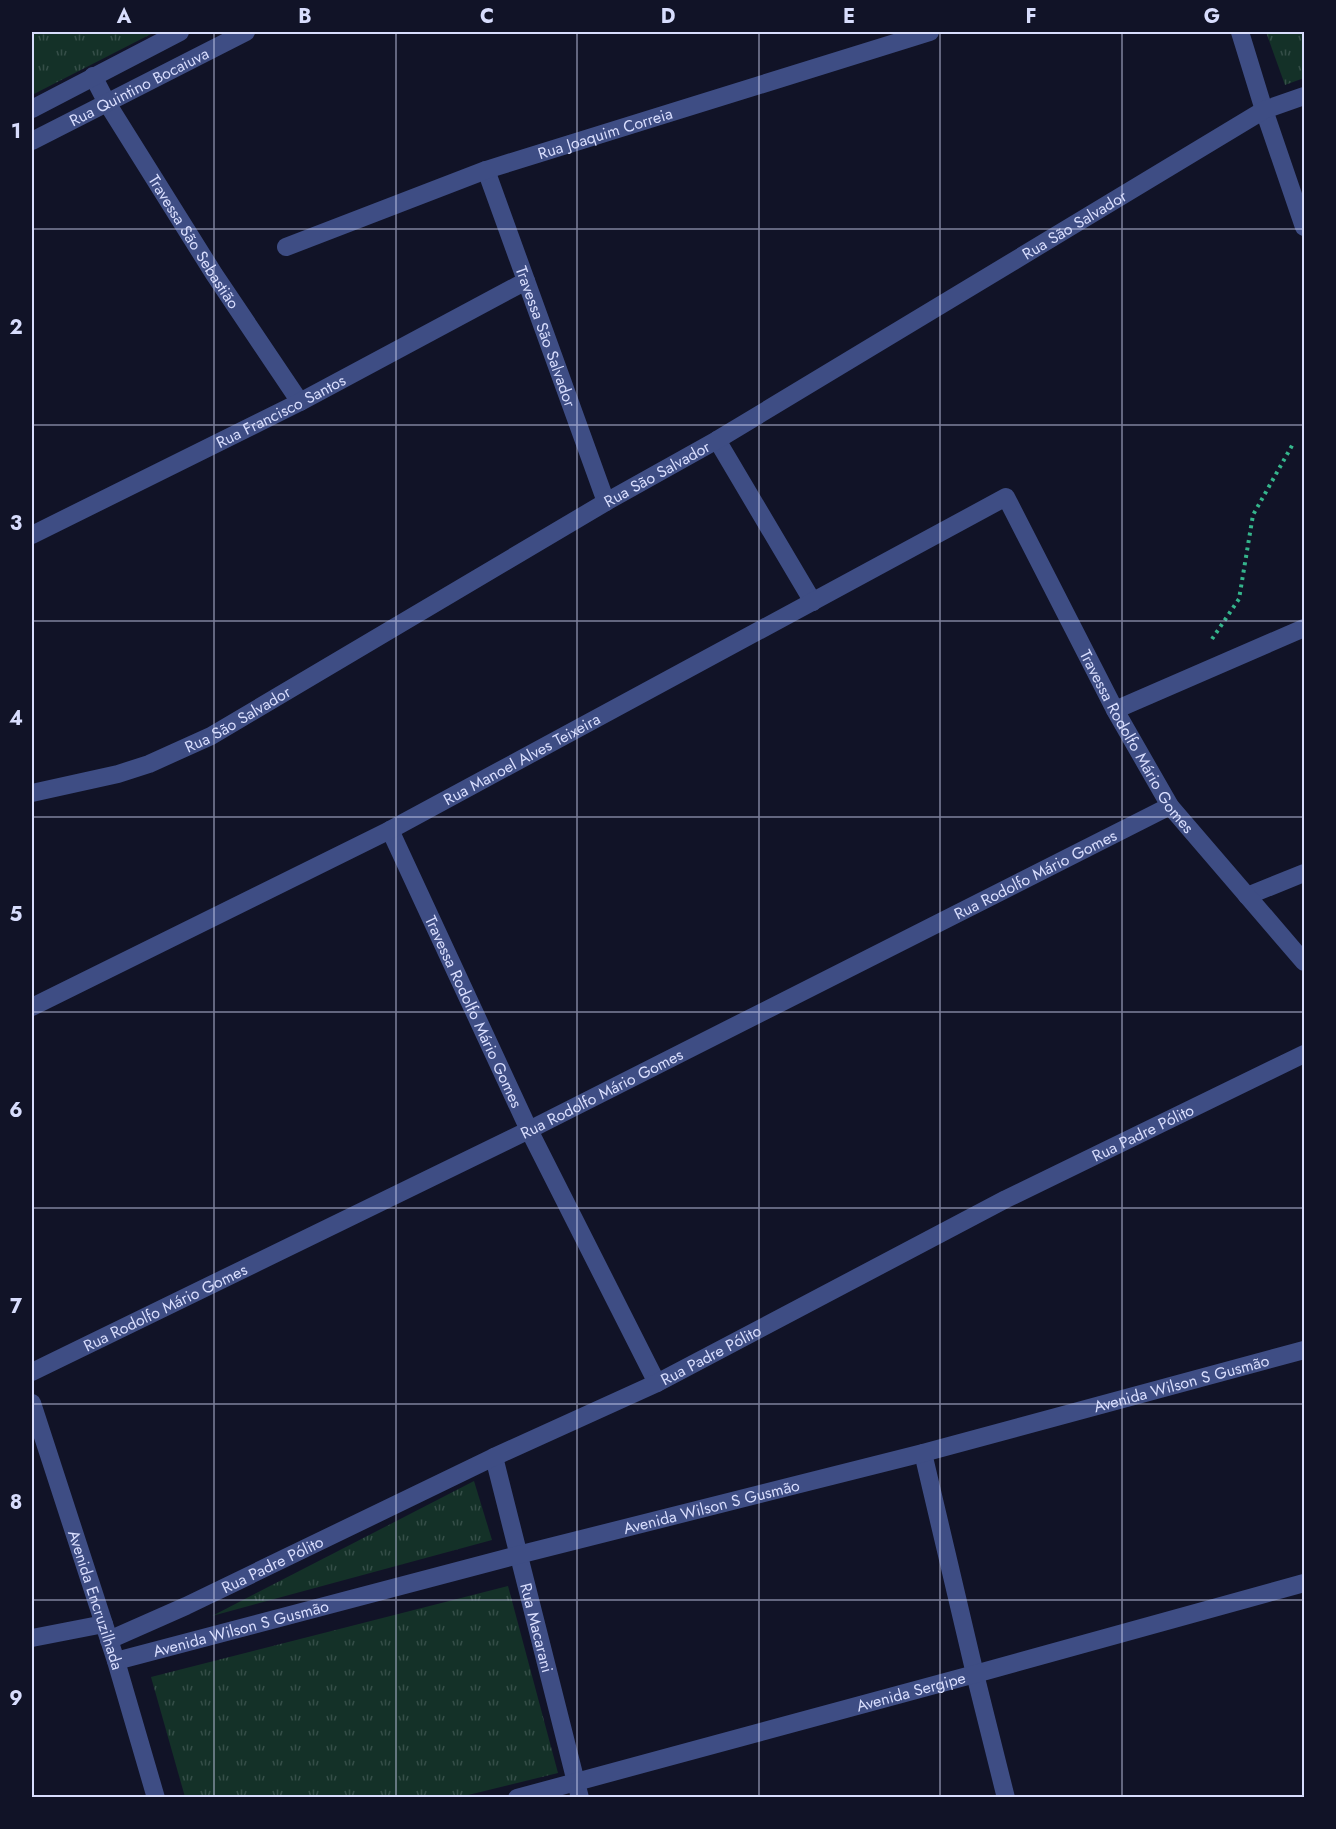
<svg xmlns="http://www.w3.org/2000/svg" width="1336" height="1829" font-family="Jost,sans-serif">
	<defs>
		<pattern id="park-tufts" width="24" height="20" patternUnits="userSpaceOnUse" patternTransform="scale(1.5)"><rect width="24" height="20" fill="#143128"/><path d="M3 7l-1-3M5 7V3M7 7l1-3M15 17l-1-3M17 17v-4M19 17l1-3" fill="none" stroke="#354e48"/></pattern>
	</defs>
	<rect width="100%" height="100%" fill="#111327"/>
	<g fill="url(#park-tufts)">
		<path d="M32 32H155L32 95Z"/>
		<path d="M1266 32H1304V78L1285 85Z"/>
		<path d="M474 1481 492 1540 212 1616Z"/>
		<path d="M508 1586 558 1773 460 1797H185L151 1677Z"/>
	</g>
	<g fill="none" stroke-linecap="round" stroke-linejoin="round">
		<path stroke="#35b58c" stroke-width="4" stroke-dasharray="3 4.5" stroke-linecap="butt" d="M1212 639 1239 599 1253 515 1294 442"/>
		<g stroke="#3e4d84" stroke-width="18">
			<path d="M1240 32 1264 110 1304 227"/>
			<path id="s1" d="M93 76 107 103 214 274 300 402"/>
			<path d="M32 109 180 32"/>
			<path id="s2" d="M32 141 246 32"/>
			<path id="s3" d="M486 170 606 502"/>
			<path id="s4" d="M286 247 486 170 930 32"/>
			<path d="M717 440 813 602"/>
			<path id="s5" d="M32 535 300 402 526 281"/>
			<path d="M1115 710 1304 628"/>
			<path id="s6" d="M32 793 118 774 149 764 211 736 606 502 717 440 1264 110 1304 96"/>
			<path id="s7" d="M390 830 529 1130 657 1383"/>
			<path d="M1247 896 1304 873"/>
			<path id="s8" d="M32 1007 390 830 1006 497 1115 710 1170 806 1304 962"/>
			<path id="s9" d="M32 1372 529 1130 1170 806"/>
			<path id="s10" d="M32 1403 116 1661 156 1798"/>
			<path d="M923 1453 975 1674 1006 1798"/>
			<path id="s11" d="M494 1457 580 1798"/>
			<path d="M32 1638 104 1624"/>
			<path id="s12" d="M109 1640 186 1606 494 1457 657 1383 1006 1199 1304 1054"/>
			<path id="s13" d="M116 1661 518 1555 923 1453 1304 1350"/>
			<path id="s14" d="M517 1798 975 1674 1304 1583"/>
		</g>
	</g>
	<path fill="none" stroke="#d8ddfd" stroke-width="1.5" stroke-opacity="0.55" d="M214 32V1798M396 32V1798M577 32V1798M759 32V1798M940 32V1798M1122 32V1798M32 229H1304M32 425H1304M32 621H1304M32 817H1304M32 1012H1304M32 1208H1304M32 1404H1304M32 1600H1304"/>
	<g text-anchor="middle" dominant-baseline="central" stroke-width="5" stroke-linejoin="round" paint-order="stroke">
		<g font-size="16" fill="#d8ddfd" stroke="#111327">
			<text stroke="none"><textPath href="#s2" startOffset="120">Rua Quintino Bocaiuva</textPath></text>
			<text stroke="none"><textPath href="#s4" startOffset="339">Rua Joaquim Correia</textPath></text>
			<text stroke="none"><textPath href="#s6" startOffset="1192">Rua São Salvador</textPath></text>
			<text stroke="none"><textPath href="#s1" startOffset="194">Travessa São Sebastião</textPath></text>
			<text stroke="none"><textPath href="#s3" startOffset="177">Travessa São Salvador</textPath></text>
			<text stroke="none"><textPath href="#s5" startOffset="278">Rua Francisco Santos</textPath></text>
			<text stroke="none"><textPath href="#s6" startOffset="706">Rua São Salvador</textPath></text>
			<text stroke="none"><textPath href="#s6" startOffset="220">Rua São Salvador</textPath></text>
			<text stroke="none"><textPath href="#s8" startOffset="1377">Travessa Rodolfo Mário Gomes</textPath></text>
			<text stroke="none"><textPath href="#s8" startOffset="549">Rua Manoel Alves Teixeira</textPath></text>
			<text stroke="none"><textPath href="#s9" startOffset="1120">Rua Rodolfo Mário Gomes</textPath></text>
			<text stroke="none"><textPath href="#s7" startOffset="200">Travessa Rodolfo Mário Gomes</textPath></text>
			<text stroke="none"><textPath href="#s9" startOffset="634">Rua Rodolfo Mário Gomes</textPath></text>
			<text stroke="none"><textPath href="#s12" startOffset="1152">Rua Padre Pólito</textPath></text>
			<text stroke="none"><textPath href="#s9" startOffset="148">Rua Rodolfo Mário Gomes</textPath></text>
			<text stroke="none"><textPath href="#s12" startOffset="666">Rua Padre Pólito</textPath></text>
			<text stroke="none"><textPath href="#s13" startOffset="1101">Avenida Wilson S Gusmão</textPath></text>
			<text stroke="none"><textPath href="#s13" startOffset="615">Avenida Wilson S Gusmão</textPath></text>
			<text stroke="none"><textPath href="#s12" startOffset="180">Rua Padre Pólito</textPath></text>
			<text stroke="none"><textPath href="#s10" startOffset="207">Avenida Encruzilhada</textPath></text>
			<text stroke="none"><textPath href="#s13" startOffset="129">Avenida Wilson S Gusmão</textPath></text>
			<text stroke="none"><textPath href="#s11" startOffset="176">Rua Macarani</textPath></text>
			<text stroke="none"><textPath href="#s14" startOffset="408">Avenida Sergipe</textPath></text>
		</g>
	</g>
	<rect width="1336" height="1829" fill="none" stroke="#111327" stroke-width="66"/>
	<rect x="33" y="33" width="1270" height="1763" fill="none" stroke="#d8ddfd" stroke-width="2"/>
	<g font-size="20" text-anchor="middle" font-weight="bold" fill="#d8ddfd">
		<text x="124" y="23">A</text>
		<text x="305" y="23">B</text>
		<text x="487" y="23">C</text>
		<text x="668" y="23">D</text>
		<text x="849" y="23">E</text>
		<text x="1031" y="23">F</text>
		<text x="1212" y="23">G</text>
		<text x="16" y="138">1</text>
		<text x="16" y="334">2</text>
		<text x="16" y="530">3</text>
		<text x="16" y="725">4</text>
		<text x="16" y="921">5</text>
		<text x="16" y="1117">6</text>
		<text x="16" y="1313">7</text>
		<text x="16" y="1509">8</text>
		<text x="16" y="1705">9</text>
	</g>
</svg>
